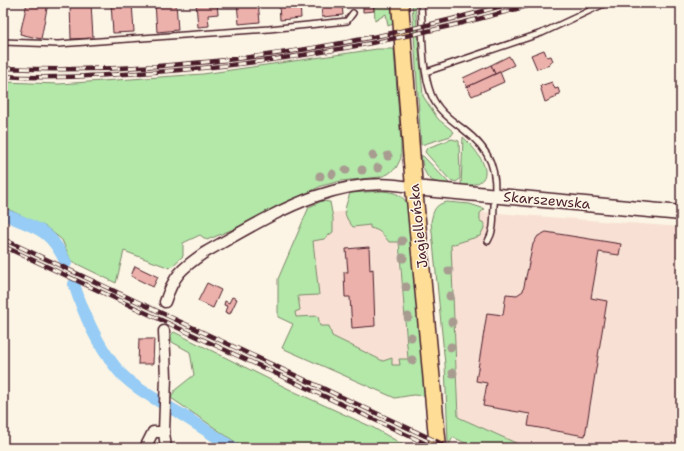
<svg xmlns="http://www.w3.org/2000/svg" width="684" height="451" font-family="'Shantell Sans',sans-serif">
	<rect width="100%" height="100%" fill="#fcf5e5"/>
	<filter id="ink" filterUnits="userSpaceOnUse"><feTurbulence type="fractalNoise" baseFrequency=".025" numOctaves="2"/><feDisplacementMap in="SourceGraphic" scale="8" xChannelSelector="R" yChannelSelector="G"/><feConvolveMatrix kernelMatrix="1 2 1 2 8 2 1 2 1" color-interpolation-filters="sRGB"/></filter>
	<g filter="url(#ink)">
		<g fill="#f8e1d4">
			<path d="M371 208 395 209 409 376 279 316 321 214Z"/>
			<path d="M484 212 681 227V448H527L459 417 450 223Z"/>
		</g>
		<g fill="#b3e8a9" stroke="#7e846a">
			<path d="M374 3H391L393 24 388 26 386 14 375 21Z"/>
			<path d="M412 3H415L423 96 438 119 454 132 451 136 421 145Z"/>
			<path d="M377 49H394L401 143V158L396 168 388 174 380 177 341 181 321 186 243 225 207 240 200 235 183 243V256L170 268 124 251 116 283 71 261 62 240 46 227 3 207V82L59 84 203 74Z"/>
			<path d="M463 137C481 154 503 185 461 186Z"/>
			<path d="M452 139 459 141 460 179 456 182 450 180 425 152 427 148Z"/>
			<path d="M421 155 424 157 450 184C428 184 424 176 421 155Z"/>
			<path d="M382 191C396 192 404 195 409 208L427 396 413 395 395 398 282 348 293 324 278 317V279L309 207 322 201 330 202 333 218V232L324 239 313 241 319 295 298 296 300 310 295 312 296 317 318 316 320 326H329L332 336 383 361 392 358V365H400L399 359H408L399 242H389C383 234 380 230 370 228V225L353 227C341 213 345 209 350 193Z"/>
			<path d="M447 202 470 204 485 209 480 213V221L484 223V228L480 236 451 245 458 417 527 448H475L453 437 450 443 448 442 445 364 431 222C433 211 435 204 447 202Z"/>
			<path d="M174 332 295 392 372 427 409 448H244L171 398 175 390 194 375 190 352 172 342 171 335Z"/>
		</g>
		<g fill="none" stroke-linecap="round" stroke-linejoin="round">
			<g stroke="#96ccf5" stroke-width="12">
				<path d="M3 214C36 228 50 228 66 263"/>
				<path d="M74 284C84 315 96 343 117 369 131 387 159 401 179 413 197 424 215 436 233 448"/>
			</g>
		</g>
		<g fill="#edb1ac" stroke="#4a1f2b">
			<path d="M27 3H48L41 39 20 34Z"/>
			<path d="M70 3H91L93 38 71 39Z"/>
			<path d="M111 3H132L134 32 113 33Z"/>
			<path d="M155 3H176L178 30 157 32Z"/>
			<path d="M196 3H217L218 14 208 15 209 26 198 27Z"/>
			<path d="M237 3H258L260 22 239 24Z"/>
			<path d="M279 3H300L301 18 280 20Z"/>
			<path d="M321 3H342L343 15 322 17Z"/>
			<path d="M363 3H373L374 11 363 12Z"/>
			<path d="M544 50 547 57 551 56 553 61 549 63 550 65 537 69 531 55Z"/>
			<path d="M509 56 514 65 495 74 491 65Z"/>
			<path d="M491 65 495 74 467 87 463 78Z"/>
			<path d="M500 72 504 82 472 96 467 87Z"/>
			<path d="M552 82 555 89 558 88 560 94 556 95 557 97 545 102 540 86Z"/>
			<path d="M546 232 621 244 619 255 599 252 591 298 607 301 585 436 528 426 530 414 483 406 487 383 476 381 487 313 503 315 506 294 517 295 523 291 533 244 538 236Z"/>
			<path d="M369 247 370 270 373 269 375 326 352 328 350 297H345L344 272H348L346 249Z"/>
			<path d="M135 266 158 277 153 287 131 276Z"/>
			<path d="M207 283 221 290 213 308 198 301Z"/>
			<path d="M677 285H681V311Z"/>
			<path d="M232 297 237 299 230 314 225 312 227 306 224 305 225 301 229 303Z"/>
			<path d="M139 339H154L153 364H138Z"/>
		</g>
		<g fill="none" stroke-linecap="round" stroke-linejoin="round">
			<g stroke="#4a1f2b" stroke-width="8">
				<g id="lane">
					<path d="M421 3C423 31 421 68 431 94 437 110 450 119 463 129 492 151 498 171 494 206 493 219 495 229 488 241"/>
					<path d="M3 42 58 44 269 29 347 21 353 13"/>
					<path d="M426 72 542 33 606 3"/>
				</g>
			</g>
			<g stroke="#4a1f2b" stroke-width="13">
				<g id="street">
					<path d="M165 302C174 275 181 269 204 253 267 218 338 170 414 188"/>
					<path d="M164 331 166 377 164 432 166 448"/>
					<path d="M145 448 153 432H164"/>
				</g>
			</g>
			<g stroke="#4a1f2b" stroke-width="17">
				<path id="secondary" d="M414 188 681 213"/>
			</g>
			<g stroke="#4a1f2b" stroke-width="19">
				<path id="primary" d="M400 3 414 188 438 448"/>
			</g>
			<use href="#lane" stroke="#fcf5e5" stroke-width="5"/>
			<use href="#street" stroke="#fcf5e5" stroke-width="10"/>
			<use href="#secondary" stroke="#fcf5e5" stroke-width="14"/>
			<use href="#primary" stroke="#fede96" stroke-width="16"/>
			<g stroke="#4a1f2b" stroke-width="4.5">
				<g id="rail">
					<path d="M3 68C174 75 348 50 512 3"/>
					<path d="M3 76C48 79 94 76 139 73 275 65 407 40 538 3"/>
					<path d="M3 239 451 448"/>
					<path d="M3 246 435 448"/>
				</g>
			</g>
			<use href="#rail" stroke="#fcf5e5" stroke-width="3" stroke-dasharray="9" stroke-linecap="butt"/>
		</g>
		<g fill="#a89b90">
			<circle cx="373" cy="155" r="4.5"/>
			<circle cx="388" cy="156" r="4.5"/>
			<circle cx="378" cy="168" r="4.5"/>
			<circle cx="346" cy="170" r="4.5"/>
			<circle cx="362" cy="170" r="4.5"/>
			<circle cx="332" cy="174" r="4.5"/>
			<circle cx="320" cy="176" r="4.5"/>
			<circle cx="402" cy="241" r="4.5"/>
			<circle cx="403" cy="258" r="4.5"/>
			<circle cx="449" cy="271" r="4.5"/>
			<circle cx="406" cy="287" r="4.5"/>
			<circle cx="450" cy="296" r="4.5"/>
			<circle cx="408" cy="317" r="4.5"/>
			<circle cx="452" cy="322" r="4.5"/>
			<circle cx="411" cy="337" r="4.5"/>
			<circle cx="451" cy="347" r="4.5"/>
			<circle cx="412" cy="360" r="4.5"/>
			<circle cx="453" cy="373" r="4.5"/>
		</g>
	</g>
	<g text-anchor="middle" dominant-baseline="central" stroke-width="3" stroke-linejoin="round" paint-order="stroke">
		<g font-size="14" fill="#4a1f2b" stroke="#fcf5e5">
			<text transform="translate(547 200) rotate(5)">Skarszewska</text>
			<text transform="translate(418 226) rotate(-96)">Jagiellońska</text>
		</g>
	</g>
	<rect width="684" height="451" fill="none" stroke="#fcf5e5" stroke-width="16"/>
	<rect x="8" y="8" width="668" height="435" fill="none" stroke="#4a1f2b" stroke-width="1.5" filter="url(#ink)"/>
</svg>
